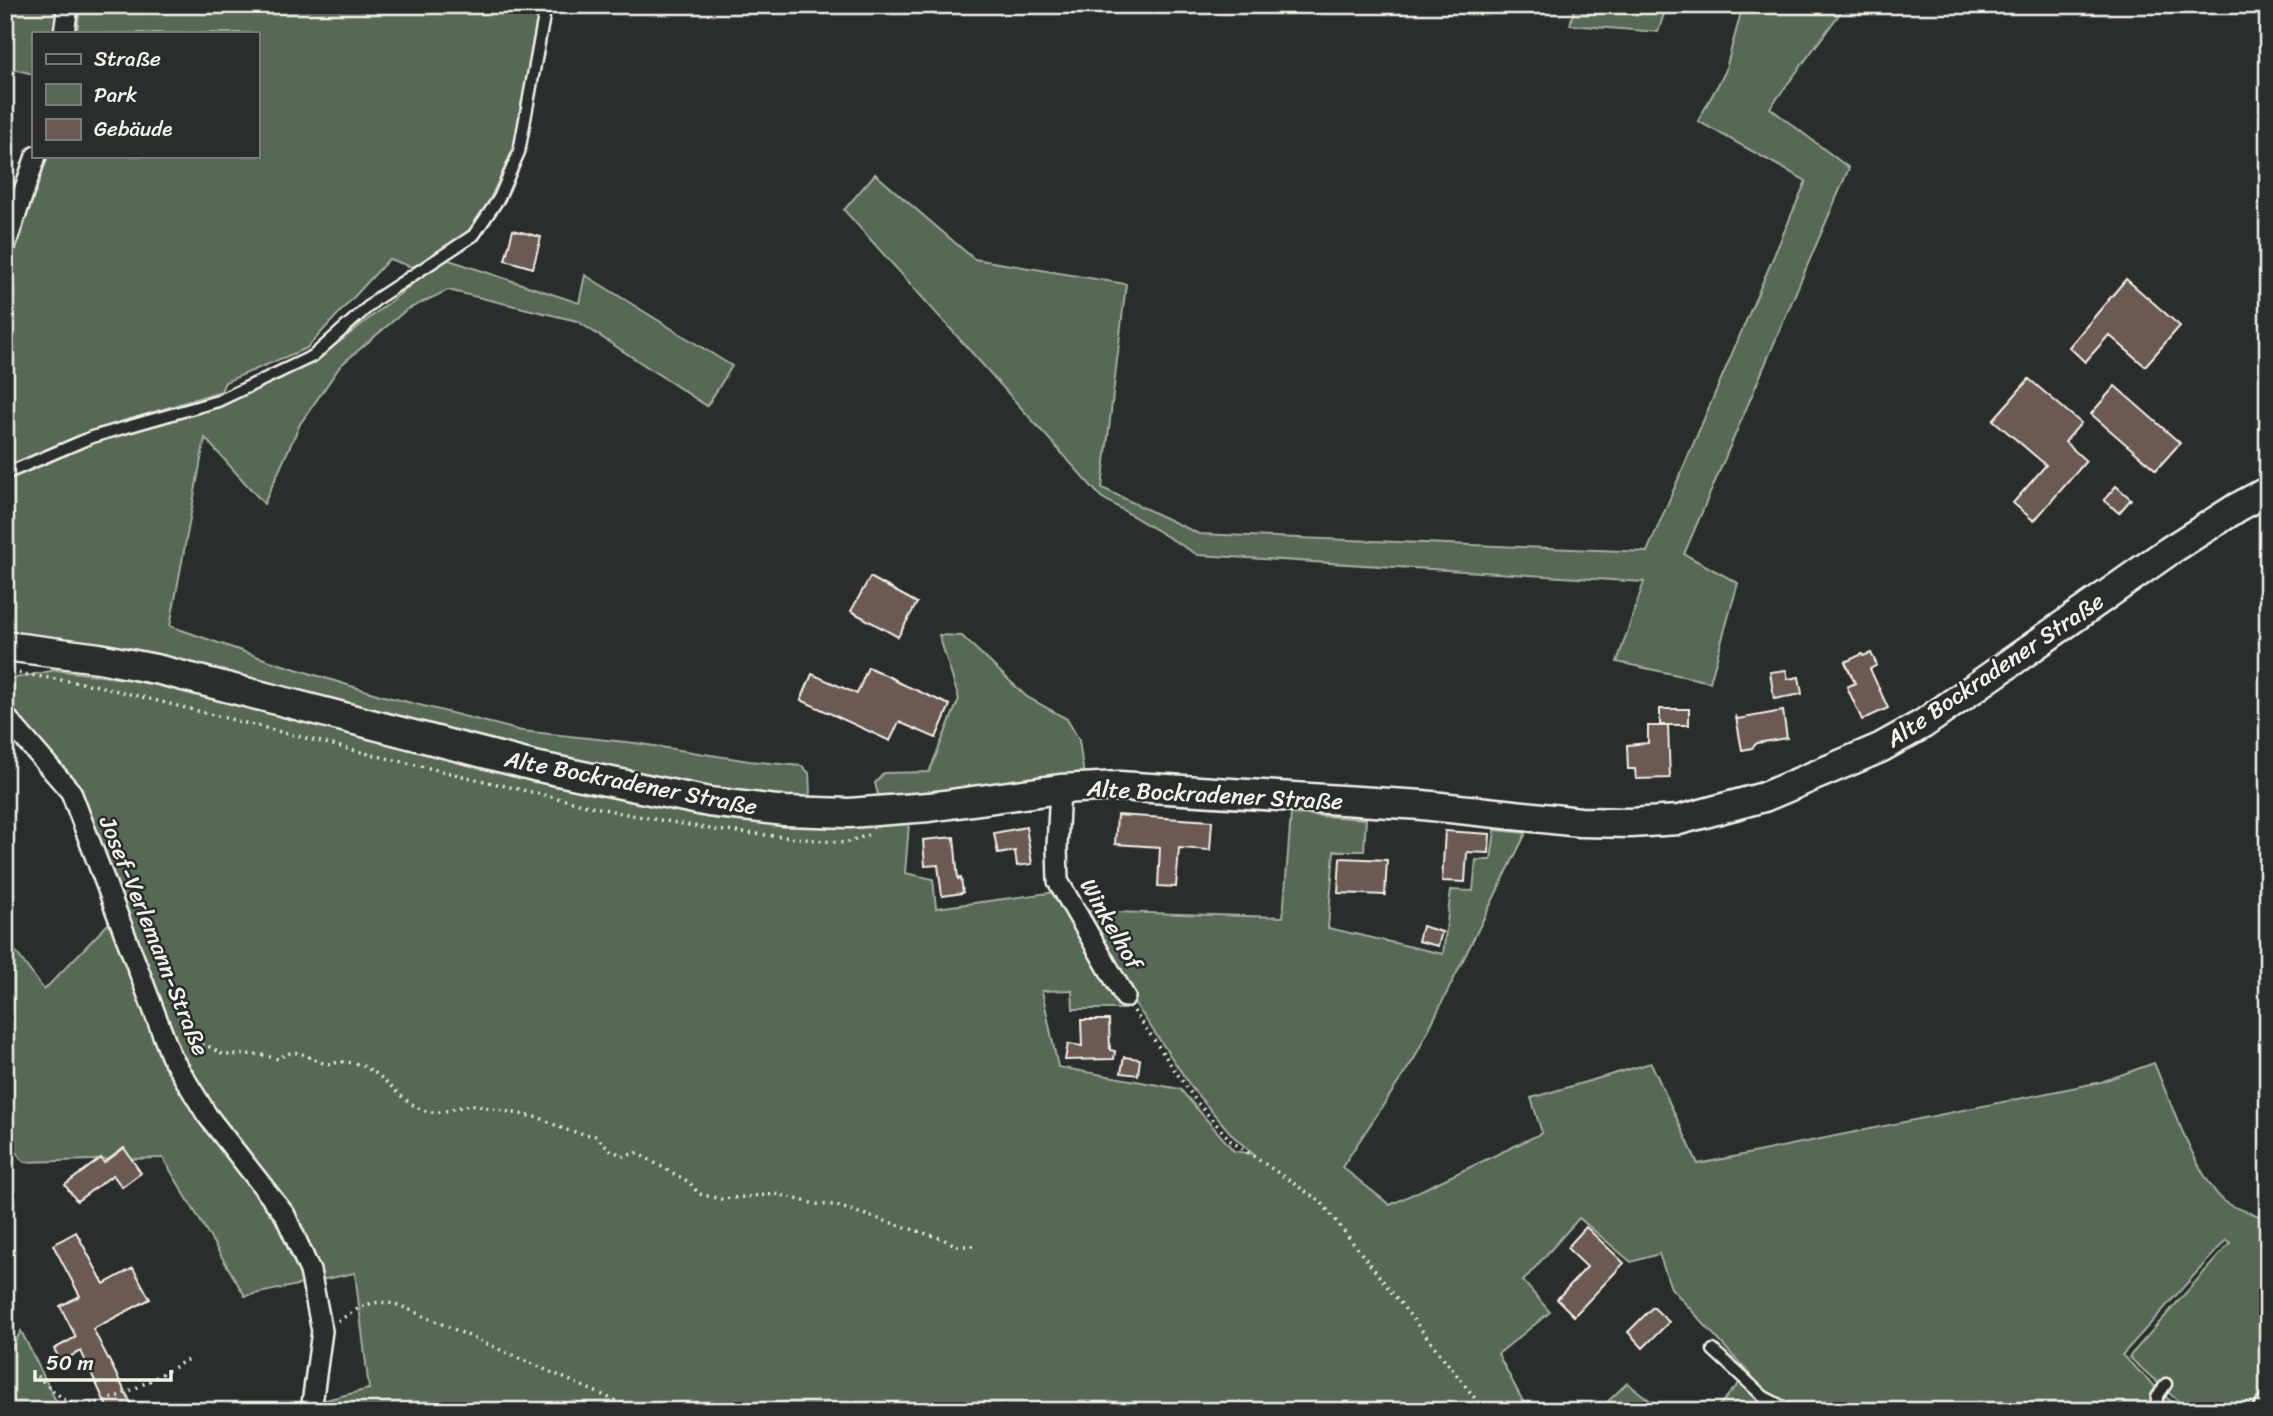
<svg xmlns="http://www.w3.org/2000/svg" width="2273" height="1416" font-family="Sriracha,sans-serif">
	<rect width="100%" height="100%" fill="#2a2d2e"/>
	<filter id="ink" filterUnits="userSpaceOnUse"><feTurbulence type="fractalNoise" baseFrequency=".0143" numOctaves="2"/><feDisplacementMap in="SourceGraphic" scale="14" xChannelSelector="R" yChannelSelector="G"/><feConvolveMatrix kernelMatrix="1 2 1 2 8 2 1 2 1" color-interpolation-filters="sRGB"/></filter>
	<g filter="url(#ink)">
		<g fill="#566954" stroke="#a5ad9e" stroke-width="2">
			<path d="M5 5H62L59 33H33V74L5 67Z"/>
			<path d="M80 5H542L514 148 488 203 468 231 441 254 419 267 409 266 389 259 307 348 225 382 221 391 93 431 5 468V275L46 156H257V33H77Z"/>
			<path d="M1575 5H1667L1658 32 1570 25Z"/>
			<path d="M1743 5H1846L1770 108 1849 168 1684 554 1738 583 1710 682 1617 662 1644 582 1198 555 1101 497 844 210 875 174 974 259 1126 284 1102 488 1199 534 1647 552 1806 181 1698 121 1725 72Z"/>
			<path d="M446 259 579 303 585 275 732 366 707 406 577 321 448 290 406 310 341 365 300 424 264 504 205 438 170 626 270 661 380 695 522 731 635 743 749 761 802 766 809 773 810 792 807 802 714 793 5 640V480L94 443 200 409 276 381 323 355 416 281Z"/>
			<path d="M939 635 962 636 1027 697 1067 719 1079 740 1084 776 879 799 875 783 884 773 929 772 959 699Z"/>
			<path d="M56 670 124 679 150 678 871 824H909L905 873 933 879 936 908 1056 892 1124 1009H1073L1072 990 1042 991 1058 1067 1180 1089 1234 1151 1253 1154 1234 1137 1194 1091 1128 993 1082 911 1283 917 1291 814 1366 819 1364 851H1334L1328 928 1443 954 1451 890 1473 891 1476 860H1491L1495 830 1526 833 1414 1059 1342 1167 1390 1205 1542 1133 1531 1098 1651 1063 1698 1164 2101 1082 2154 1063C2167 1094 2201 1187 2227 1203 2239 1210 2255 1214 2268 1219V1394L2250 1411H2189L2129 1357 2230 1243 2226 1240 2122 1355 2181 1411H1811L1798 1408 1766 1392 1671 1288 1659 1254 1631 1262 1579 1218 1523 1281 1550 1312 1498 1354 1528 1411H282L369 1389 355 1273 245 1296 163 1158 24 1162 5 1138V937L44 990 109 923 166 1063 76 790 5 707V680Z"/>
			<path d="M21 1331 61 1411H5V1359Z"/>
			<path d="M1741 1381 1782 1411H1714Z"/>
			<path d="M1627 1383 1664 1411H1598Z"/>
		</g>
		<g fill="#6b5a53" stroke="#f4f1e8" stroke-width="2">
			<path d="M513 230 541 237 533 268 505 260Z"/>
			<path d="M2126 279 2180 326 2145 366 2109 335 2085 362 2069 347Z"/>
			<path d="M2029 379 2081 423 2065 442 2086 461 2034 521 2013 503 2046 465 1993 420Z"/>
			<path d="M2115 386 2180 443 2156 470 2091 414Z"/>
			<path d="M2116 486 2131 499 2119 513 2104 500Z"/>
			<path d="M870 577 917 603 898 637 851 611Z"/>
			<path d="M1871 653 1877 665 1870 669 1888 708 1862 720 1847 687 1855 683 1845 662 1862 654 1863 656Z"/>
			<path d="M868 667 896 680 895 681 950 705 936 738 899 722 890 741 801 700 812 674 857 694Z"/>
			<path d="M1786 670 1788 679 1799 677 1802 694 1774 699 1770 672Z"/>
			<rect x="1660" y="709" width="29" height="16"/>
			<path d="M1783 711 1787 738 1757 743 1752 748 1742 750 1736 717 1738 719Z"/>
			<path d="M1648 726H1668L1670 778 1636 779 1635 769H1628L1627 745 1648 743Z"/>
			<path d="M1117 815 1212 821 1210 850 1179 848 1176 887 1158 886 1160 847 1115 844Z"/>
			<path d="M1026 827 1032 864 1017 866 1015 851 998 854 994 833Z"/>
			<path d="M1445 831 1490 834 1489 853 1467 852 1465 882 1442 881Z"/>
			<path d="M954 837 958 879 961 878 963 893 942 896 938 865 925 866 923 840Z"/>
			<path d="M1340 858 1387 860 1385 895 1338 893Z"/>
			<path d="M1422 926 1442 932 1438 946 1418 941Z"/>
			<path d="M1081 1020H1109L1110 1050 1115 1051 1114 1059 1065 1060 1068 1044 1082 1046Z"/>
			<path d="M1124 1057 1140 1059 1138 1075 1121 1073Z"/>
			<path d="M124 1148 141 1173 122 1187 113 1175 77 1201 65 1185 101 1158 104 1163Z"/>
			<path d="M1586 1227 1624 1263 1574 1316 1557 1299 1587 1267 1567 1248Z"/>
			<path d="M76 1232 104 1284 133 1268 150 1299 93 1329 135 1411H109L81 1351 61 1361 54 1349 76 1337 60 1306 80 1296 53 1245Z"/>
			<path d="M1653 1307 1669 1322 1643 1348 1628 1332Z"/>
		</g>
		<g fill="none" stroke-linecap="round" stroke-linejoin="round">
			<g stroke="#f4f1e8" stroke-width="15">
				<g id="lane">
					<path d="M5 474 92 437 218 401 313 356 378 298 474 235 499 198 519 152 546 5"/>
					<path d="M1713 1350 1764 1397 1791 1411"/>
					<path d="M2156 1411 2157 1397 2166 1384"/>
				</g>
			</g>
			<g stroke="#f4f1e8" stroke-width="24">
				<g id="street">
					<path d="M64 33 68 5"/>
					<path d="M5 246 36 156"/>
					<path d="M5 716 71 792 171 1056 207 1115 285 1215 310 1271 322 1331 311 1411"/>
					<path d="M1060 789 1057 847 1058 881 1125 997"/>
					<path d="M2262 1411 2268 1402"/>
				</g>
			</g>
			<g stroke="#f4f1e8" stroke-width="33">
				<path id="secondary" d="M5 646 99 658 160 670 534 766 709 802 785 811 849 813 929 807 1060 789 1119 786 1422 805 1580 822 1630 823 1679 820 1764 797 1880 748 1923 724 2169 551 2238 507 2268 491"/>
			</g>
			<g stroke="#f4f1e8" stroke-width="3.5" stroke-dasharray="2 5" stroke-linecap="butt">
				<path d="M5 671 94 685 369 754 621 813 716 830 845 843 868 835"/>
				<path d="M1134 1011 1196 1101 1231 1141 1321 1202 1485 1411"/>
				<path d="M188 1047 206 1045 224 1055 259 1054 278 1059C298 1045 304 1057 323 1063 330 1066 336 1061 344 1062 349 1062 360 1064 365 1067 388 1078 401 1103 426 1111 443 1116 458 1105 474 1105L540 1118 566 1130 595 1136 612 1151 624 1156 637 1153 689 1182 699 1194 721 1199 778 1194 815 1204 834 1205 940 1238 958 1246H975"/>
				<path d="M338 1321C362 1306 373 1297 401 1306L639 1411"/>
				<path d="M37 1376C48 1385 61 1401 76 1404 105 1410 161 1374 187 1360"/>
			</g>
			<use href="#lane" stroke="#2a2d2e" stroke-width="10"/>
			<use href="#street" stroke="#2a2d2e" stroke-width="19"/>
			<use href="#secondary" stroke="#2a2d2e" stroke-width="28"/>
		</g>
	</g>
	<g text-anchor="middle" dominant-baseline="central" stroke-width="5" stroke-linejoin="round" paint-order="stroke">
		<g font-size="23" fill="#f4f1e8" stroke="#2a2d2e">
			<text transform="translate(1995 670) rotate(-34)">Alte Bockradener Straße</text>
			<text transform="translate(631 783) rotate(11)">Alte Bockradener Straße</text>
			<text transform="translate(1215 795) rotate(3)">Alte Bockradener Straße</text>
			<text transform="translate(1111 924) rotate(60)">Winkelhof</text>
			<text transform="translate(154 936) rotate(68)">Josef-Verlemann-Straße</text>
		</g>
	</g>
	<rect width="2273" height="1416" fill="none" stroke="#2a2d2e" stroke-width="28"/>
	<rect x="14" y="14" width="2245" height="1388" fill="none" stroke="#f4f1e8" stroke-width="2.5" filter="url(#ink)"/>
	<rect x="32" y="32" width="228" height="126" fill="#2a2d2e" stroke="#7b7b78" stroke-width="2"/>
	<rect x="46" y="54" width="35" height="10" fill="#2a2d2e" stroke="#7b7b78" stroke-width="2"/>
	<text x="94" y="66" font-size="21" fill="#f4f1e8">Straße</text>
	<rect x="46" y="84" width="35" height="21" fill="#566954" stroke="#7b7b78" stroke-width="2"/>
	<text x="94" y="102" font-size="21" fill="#f4f1e8">Park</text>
	<rect x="46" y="119" width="35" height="21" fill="#6b5a53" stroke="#7b7b78" stroke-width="2"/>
	<text x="94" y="136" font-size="21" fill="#f4f1e8">Gebäude</text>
	<path d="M35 1370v10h136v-10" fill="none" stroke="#f4f1e8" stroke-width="3.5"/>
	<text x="46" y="1370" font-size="21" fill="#f4f1e8" stroke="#2a2d2e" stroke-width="5" paint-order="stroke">50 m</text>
</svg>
